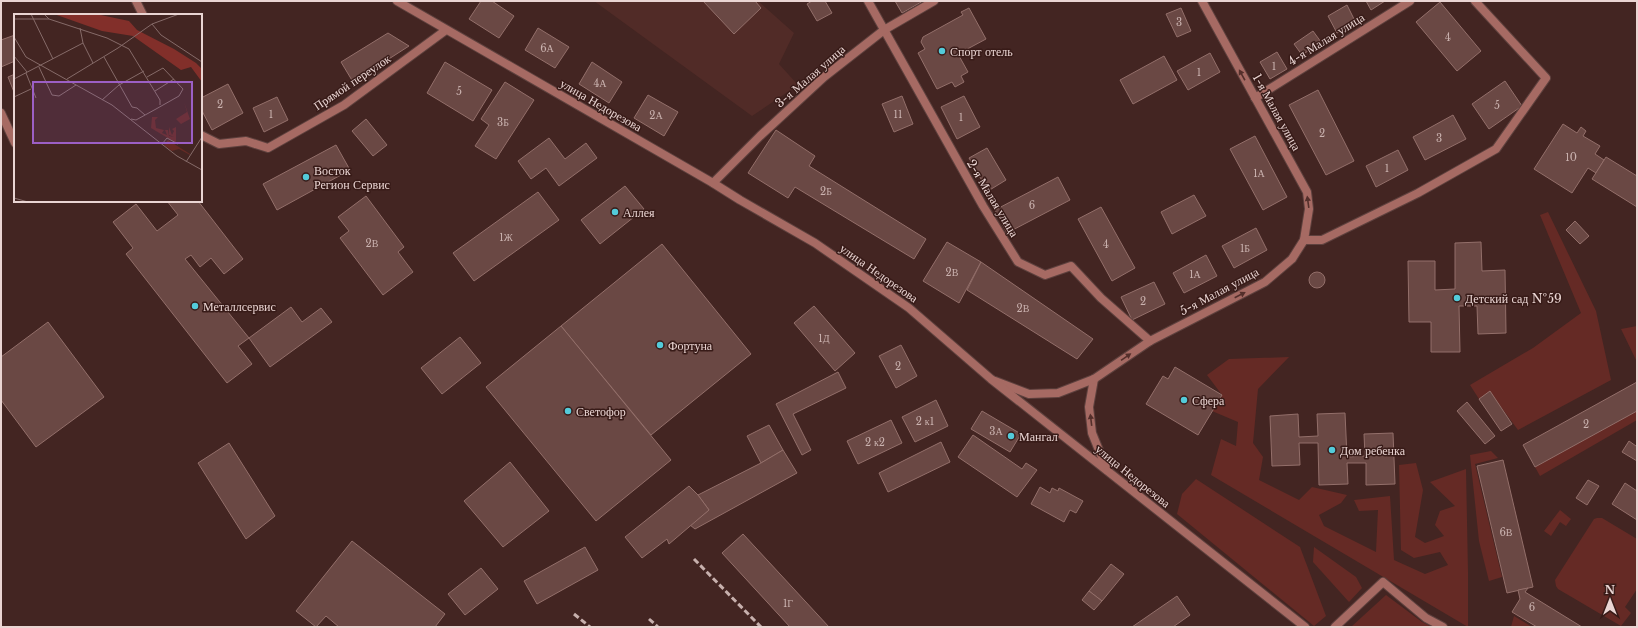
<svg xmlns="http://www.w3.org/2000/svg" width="1638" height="628" font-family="'Libre Baskerville',serif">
	<rect width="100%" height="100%" fill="#432522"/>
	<path fill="#512b27" d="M594 1H758L794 33 779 64 798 85 752 116Z"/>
	<g fill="#652a25">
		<path d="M1548 212 1596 311 1611 380 1518 430 1490 392 1479 399 1470 385 1533 348 1581 313 1540 215Z"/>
		<path d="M1637 326V362L1621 329Z"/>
		<path d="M1289 357 1258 389 1253 443 1263 457 1259 480 1299 500 1312 487 1347 495 1341 503 1319 515 1324 526 1376 552 1378 510 1359 511 1354 500 1390 496 1394 560 1425 574 1448 565 1440 552 1414 558 1401 550 1399 465 1416 463 1423 490 1415 537 1425 543 1444 536 1435 525 1440 511 1455 506 1430 482 1466 469 1468 572V627L1211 475 1221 439 1236 446 1238 422 1212 411 1222 395 1207 375 1229 359Z"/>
		<path d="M1637 411V420L1540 476 1535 467Z"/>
		<path d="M1491 451 1498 458 1475 464 1502 577 1489 581 1479 541 1470 455Z"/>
		<path d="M1196 479 1300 547 1326 616 1314 626 1177 514 1182 494Z"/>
		<path d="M1560 510 1571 519 1566 526 1560 522 1551 536 1544 531Z"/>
		<path d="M1597 518H1602L1637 539V589L1625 607 1631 613 1621 626 1558 589 1556 586 1555 580 1594 519Z"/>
		<path d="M1314 547 1356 577 1362 588 1349 602 1313 562Z"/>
		<path d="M1386 595 1422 622 1432 627H1351Z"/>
		<path d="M1514 616 1532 627H1511Z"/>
	</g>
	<g fill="#6a4844" stroke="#936f6a">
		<path d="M481 1H492L514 16 499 38 469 19Z"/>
		<path d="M703 1H755L761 8 734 34Z"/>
		<path d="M812 1H825L832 13 817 21 807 4Z"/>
		<path d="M895 1H923L902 13Z"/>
		<path d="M1366 1H1385L1371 10Z"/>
		<path d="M1440 2 1481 51 1457 71 1416 22Z"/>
		<path d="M1347 5 1356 23 1337 33 1328 16Z"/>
		<path d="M969 8 986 39 958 54 968 72 961 76 964 82 955 87 952 82 937 89 918 53 925 49 921 42 923 37 963 15 961 12Z"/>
		<path d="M1181 8 1191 31 1177 37 1166 14Z"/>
		<path d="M538 28 569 47 555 68 525 50Z"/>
		<path d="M1313 31 1321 42 1302 55 1294 44Z"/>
		<path d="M388 33 409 46 353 82 341 62Z"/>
		<path d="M15 35V61L1 67V40Z"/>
		<path d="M1277 52 1287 69 1270 79 1260 62Z"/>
		<path d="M1210 53 1220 72 1188 90 1177 71Z"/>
		<path d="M1164 56 1177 80 1133 104 1120 80Z"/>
		<path d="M445 62 492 90 473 121 427 93Z"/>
		<path d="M592 62 622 82 609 103 579 84Z"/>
		<path d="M15 74V92H14L8 77Z"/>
		<path d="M1505 81 1522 106 1489 129 1472 104Z"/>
		<path d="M505 82 534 100 496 159 475 146 489 125 481 119Z"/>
		<path d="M228 84 243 113 212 130 201 109V98Z"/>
		<path d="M1318 90 1354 161 1326 175 1289 105Z"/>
		<path d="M648 95 678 112 664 136 634 118Z"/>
		<path d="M902 96 913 124 894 132 882 104Z"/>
		<path d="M964 96 980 127 957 139 941 107Z"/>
		<path d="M277 97 288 120 264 132 253 108Z"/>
		<path d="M1453 115 1466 139 1425 160 1413 137Z"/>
		<path d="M366 119 387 145 373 156 352 131Z"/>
		<path d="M1563 124 1577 133 1581 127 1586 131 1583 136 1600 146 1595 154 1604 160 1596 173 1588 168 1572 193 1534 169Z"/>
		<path d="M776 130 815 156 809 166 926 239 914 259 795 187 788 198 748 173Z"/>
		<path d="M1255 136 1287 197 1263 210 1230 149Z"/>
		<path d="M549 138 565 159 586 143 597 158 559 186 546 168 531 179 518 161Z"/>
		<path d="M336 145 350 170 277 210 263 184Z"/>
		<path d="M987 148 1006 180 988 191 969 158Z"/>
		<path d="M1398 150 1408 170 1376 187 1366 166Z"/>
		<path d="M1606 157 1637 176V207L1592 179Z"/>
		<path d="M1058 177 1070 200 1007 233 995 210Z"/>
		<path d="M625 186 644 209 600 244 581 220Z"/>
		<path d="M538 192 559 220 474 281 453 253Z"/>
		<path d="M1194 195 1206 216 1172 234 1161 212Z"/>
		<path d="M366 196 404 247 398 252 413 272 383 295 340 238 349 231 338 217Z"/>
		<path d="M167 201H198L243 259 224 274 211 258 200 267 191 255 185 259 249 338 238 346 252 364 227 383 126 254 133 248 113 222 136 204 157 231 178 215Z"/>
		<path d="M1101 207 1135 268 1112 281 1078 219Z"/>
		<path d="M1575 221 1589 236 1580 244 1566 230Z"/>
		<path d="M1256 228 1267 250 1234 268 1222 246Z"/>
		<path d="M947 242 981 262 959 303 923 281Z"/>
		<path d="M1481 242 1482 271 1505 270 1506 333 1478 334 1477 306H1459L1460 352H1431V322H1409L1408 261H1435V290L1455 289V243Z"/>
		<path d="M662 244 751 354 651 435 561 326Z"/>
		<path d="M1206 255 1217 276 1184 293 1173 273Z"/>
		<path d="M981 262 1093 339 1077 359 967 290Z"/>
		<circle cx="1317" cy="280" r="8"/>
		<path d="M1154 282 1165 304 1132 320 1121 297Z"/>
		<path d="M814 306 855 353 835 371 794 323Z"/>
		<path d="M291 307 302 322 321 308 332 322 270 367 249 338Z"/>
		<path d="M48 322 104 397 36 447 1 400V357Z"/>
		<path d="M561 326 671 460 596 521 486 387Z"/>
		<path d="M460 337 481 363 442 394 421 368Z"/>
		<path d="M901 345 917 376 896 388 879 356Z"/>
		<path d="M1175 367 1222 395 1198 435 1146 404 1163 376 1168 379Z"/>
		<path d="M838 372 846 388 793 414 811 450 802 455 776 404Z"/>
		<path d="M1637 382V411L1535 467 1523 445Z"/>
		<path d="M1490 391 1512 424 1501 431 1479 399Z"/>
		<path d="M936 400 948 426 915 442 902 417Z"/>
		<path d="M1467 402 1495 436 1485 444 1457 411Z"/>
		<path d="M982 411 1021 434 1010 452 971 429Z"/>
		<path d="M1345 413 1347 457 1365 456 1364 434 1393 433 1395 484 1366 485V463H1347L1348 484 1319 485 1318 443H1299L1300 465 1272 466 1270 416 1298 414 1299 437 1318 436 1317 414Z"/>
		<path d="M891 420 902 443 858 464 847 441Z"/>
		<path d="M769 425 783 450 761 463 747 436Z"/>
		<path d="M973 435 1022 469 1026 463 1037 470 1017 497 958 457Z"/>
		<path d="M1629 441 1636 446 1637 443V461L1622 452Z"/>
		<path d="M941 442 950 462 888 492 879 473Z"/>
		<path d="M229 443 275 516 246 539 198 463Z"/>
		<path d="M783 450 797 473 695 529 690 525 709 510 698 495 761 463Z"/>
		<path d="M1503 460 1533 587 1507 593 1477 466Z"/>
		<path d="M510 462 549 511 503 547 464 501Z"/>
		<path d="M1588 480 1599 486 1587 505 1576 498Z"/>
		<path d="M1625 483 1637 491V520L1612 504Z"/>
		<path d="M689 486 698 495 709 510 669 544 667 539 642 558 625 537Z"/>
		<path d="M1040 487 1050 493 1052 488 1058 491 1059 488 1083 501 1076 513 1070 510 1064 522 1031 504Z"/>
		<path d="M743 534 829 627H790L722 553Z"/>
		<path d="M352 541 445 614 435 627H339L326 616 316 627 296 611Z"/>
		<path d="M585 547 598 570 537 604 524 581Z"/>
		<path d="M1111 564 1124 574 1102 601 1089 591Z"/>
		<path d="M481 568 498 589 465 615 448 594Z"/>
		<path d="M1528 588 1525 592 1582 627H1537L1512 612 1520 599 1518 590Z"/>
		<path d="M1089 591 1102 601 1094 610 1082 600Z"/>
		<path d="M1177 596 1190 615 1173 627H1132Z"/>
	</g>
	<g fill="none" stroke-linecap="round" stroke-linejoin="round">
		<g stroke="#5e413e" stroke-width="10">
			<g id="minor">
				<path d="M136 1 143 15"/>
				<path d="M868 1 983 206 1018 262 1045 275 1071 266 1101 298 1150 341"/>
				<path d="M1255 98 1410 1"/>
				<path d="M1 113 15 143"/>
				<path d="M201 135 219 144 246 141 268 148 344 105 446 30"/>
				<path d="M713 183 760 136 824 77 884 30 934 1"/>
				<path d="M1304 240H1322L1418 193 1496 149 1546 78 1475 1"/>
				<path d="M1094 379 1089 407 1092 433 1107 470"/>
				<path d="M995 381 1029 394 1058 393 1094 379 1150 341 1265 282 1292 259 1304 240 1309 209 1307 192 1202 1"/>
				<path d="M1335 627 1383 582 1426 618 1443 627"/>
			</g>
		</g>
		<g stroke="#5e413e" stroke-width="10">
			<path id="tertiary" d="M397 1 713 183 740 200 815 243 909 308 991 379 1305 627"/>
		</g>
		<use href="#minor" stroke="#a66a63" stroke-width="8"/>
		<use href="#tertiary" stroke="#a66a63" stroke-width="8"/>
		<g stroke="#c7b0ad" stroke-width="3" stroke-dasharray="6 3" stroke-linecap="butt">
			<path d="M694 559 761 627"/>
			<path d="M574 614 590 627"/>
			<path d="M649 619 658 627"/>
		</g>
	</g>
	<defs><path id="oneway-solid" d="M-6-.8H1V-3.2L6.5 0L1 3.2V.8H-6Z"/></defs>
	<g fill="#542f2b">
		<use href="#oneway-solid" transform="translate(1242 75) rotate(-119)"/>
		<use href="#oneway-solid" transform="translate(1308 202) rotate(-98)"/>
		<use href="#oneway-solid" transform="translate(1240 295) rotate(-27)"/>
		<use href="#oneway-solid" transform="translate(1126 357) rotate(-34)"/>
		<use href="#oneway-solid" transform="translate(1091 420) rotate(-97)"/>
	</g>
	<g fill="#53cbda" stroke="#381b18" stroke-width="1.5">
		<circle cx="942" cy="51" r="4"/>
		<circle cx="306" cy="177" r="4"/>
		<circle cx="615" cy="212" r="4"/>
		<circle cx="1457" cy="298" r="4"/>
		<circle cx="195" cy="306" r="4"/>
		<circle cx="660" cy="345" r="4"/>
		<circle cx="1184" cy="400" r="4"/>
		<circle cx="568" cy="411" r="4"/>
		<circle cx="1011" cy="436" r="4"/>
		<circle cx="1332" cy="450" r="4"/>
	</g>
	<g text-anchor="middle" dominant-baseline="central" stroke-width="3" stroke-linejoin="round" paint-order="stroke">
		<g font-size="10" fill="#cab2af">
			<text x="1179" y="22">3</text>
			<text x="1448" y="37">4</text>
			<text x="547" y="48">6А</text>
			<text x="1274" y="66">1</text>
			<text x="1199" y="72">1</text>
			<text x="600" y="83">4А</text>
			<text x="459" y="91">5</text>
			<text x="220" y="104">2</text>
			<text x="1497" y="105">5</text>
			<text x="271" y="114">1</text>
			<text x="898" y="114">11</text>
			<text x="656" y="115">2А</text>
			<text x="961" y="117">1</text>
			<text x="503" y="122">3Б</text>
			<text x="1322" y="133">2</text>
			<text x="1439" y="138">3</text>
			<text x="1571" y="157">10</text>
			<text x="1387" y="168">1</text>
			<text x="1259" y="173">1А</text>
			<text x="826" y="191">2Б</text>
			<text x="1032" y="205">6</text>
			<text x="506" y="237">1Ж</text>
			<text x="372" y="243">2В</text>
			<text x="1106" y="244">4</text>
			<text x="1245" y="248">1Б</text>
			<text x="952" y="272">2В</text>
			<text x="1195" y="274">1А</text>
			<text x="1143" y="301">2</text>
			<text x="1023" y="308">2В</text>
			<text x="824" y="338">1Д</text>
			<text x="898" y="366">2</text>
			<text x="925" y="421">2 к1</text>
			<text x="1586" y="424">2</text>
			<text x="996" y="431">3А</text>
			<text x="875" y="442">2 к2</text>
			<text x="1506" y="532">6В</text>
			<text x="788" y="603">1Г</text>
			<text x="1532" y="607">6</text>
		</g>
		<g font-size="12" fill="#ead5d3" stroke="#381b18">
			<text transform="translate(1326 39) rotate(-32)">4-я Малая улица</text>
			<text transform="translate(810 76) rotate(-41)">3-я Малая улица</text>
			<text transform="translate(352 82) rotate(-34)">Прямой переулок</text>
			<text transform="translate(601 105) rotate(30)">улица Недорезова</text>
			<text transform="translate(1277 112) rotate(61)">1-я Малая улица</text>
			<text transform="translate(993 198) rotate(59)">2-я Малая улица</text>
			<text transform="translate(879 273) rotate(35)">улица Недорезова</text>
			<text transform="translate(1219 291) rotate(-28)">5-я Малая улица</text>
			<text transform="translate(1133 476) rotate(39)">улица Недорезова</text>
		</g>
		<g font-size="12" fill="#ead5d3" stroke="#381b18" text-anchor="start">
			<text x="950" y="51">Спорт отель</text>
			<text x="314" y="170">Восток<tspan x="314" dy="14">Регион Сервис</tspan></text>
			<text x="623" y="212">Аллея</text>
			<text x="1465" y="298">Детский сад №59</text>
			<text x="203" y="306">Металлсервис</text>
			<text x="668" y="345">Фортуна</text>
			<text x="1192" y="400">Сфера</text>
			<text x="576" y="411">Светофор</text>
			<text x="1019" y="436">Мангал</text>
			<text x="1340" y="450">Дом ребенка</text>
		</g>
	</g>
	<g transform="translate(14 14)">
		<rect width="188" height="188" fill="#432522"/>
		<path d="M170 88 176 105 167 110 162 105 173 98ZM138 103H144L141 106 142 114 150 116 148 119 153 121 151 116H154L155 122 160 123 155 121V113L158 121 160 117 158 115 162 113V129L137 114ZM154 126 176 140V141L165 135 158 137 150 131Z" fill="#652a25"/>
		<path d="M40 0H82L115 7 123 16 160 35 182 49 188 55V68L177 53 167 56 119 22 88 17Z" fill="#822f2a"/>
		<path fill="none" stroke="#866b69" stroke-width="1" d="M17 0 39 45M30 0 35 5 93 24 115 35 146 86V91M0 5H35M138 10 147 21 188 48M66 14 69 29 79 49M0 23 12 43 98 91 163 142 188 156M0 42 13 58M90 43 118 93 123 94 131 101M25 53 38 81 45 82 62 71M12 59 22 84M0 65 69 29M53 65 104 34 138 10 165 0M141 77 160 65M0 83 17 75M88 86 105 71 130 57M117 105 122 106 142 95 165 82 169 75 149 54 133 63M148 130 153 124 164 130M172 148 188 123M0 184 14 188"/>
		<path fill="#9c5fc5" fill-opacity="0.15" stroke="#9c5fc5" stroke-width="2" d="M19 68H178V129H19Z"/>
		<rect width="188" height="188" fill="none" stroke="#ead5d3" stroke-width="2"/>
	</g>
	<rect width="1638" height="628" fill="none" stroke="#ead5d3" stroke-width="4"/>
	<g transform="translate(1610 600)" stroke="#381b18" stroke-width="3" paint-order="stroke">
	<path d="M0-3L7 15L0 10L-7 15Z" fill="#ead5d3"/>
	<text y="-6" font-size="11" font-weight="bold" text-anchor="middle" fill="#ead5d3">N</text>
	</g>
</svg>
